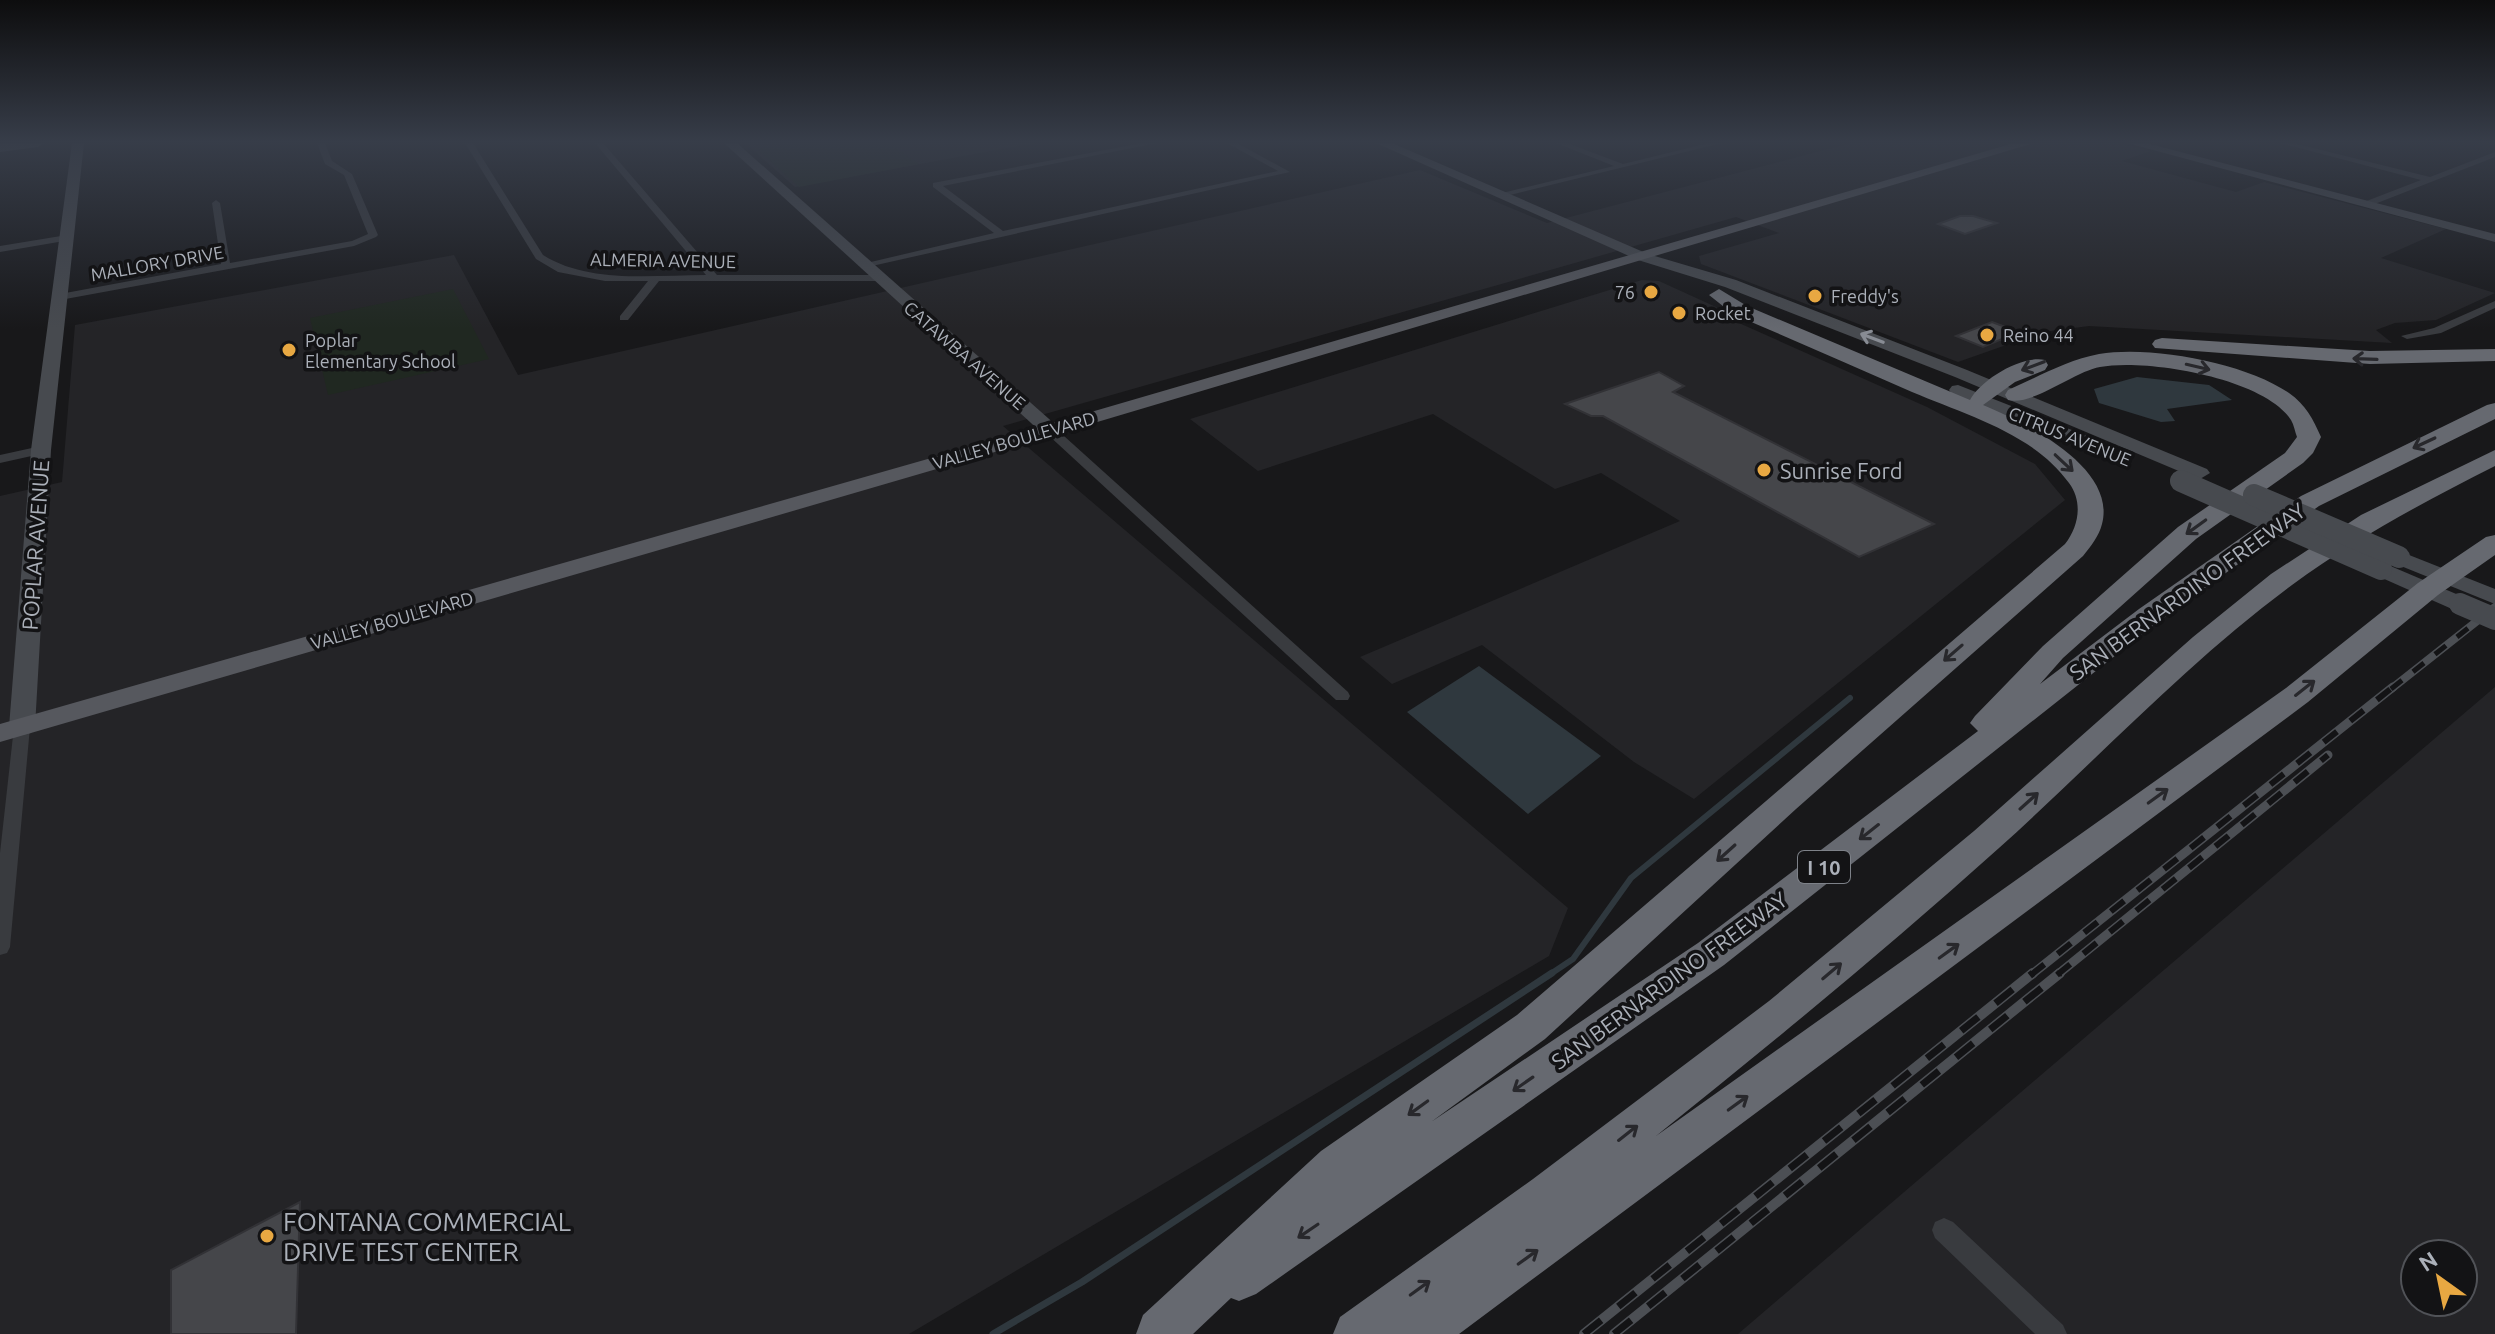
<svg xmlns="http://www.w3.org/2000/svg" width="2495" height="1334" font-family="Ubuntu,sans-serif">
	<rect width="100%" height="100%" fill="#18181a"/>
	<g fill="#242427" fill-rule="evenodd">
		<path d="M745 143H1035L795 187Z"/>
		<path d="M1851 143H2118L2151 151 2122 161 2236 192 2264 182 2446 229 2381 258 2495 293 2436 320 2395 323 2376 330 2392 343 2089 326 2043 332 1958 362 1701 264 1699 256 1779 233 1736 217 1003 426 1568 908 1549 956 909 1334H0V496L62 482 75 325 454 255 518 375 1420 170 1547 223Z"/>
		<path d="M1642 280 1659 281 1716 307 1730 319 1927 407 2035 464 2065 500 1694 799 1634 762 1482 645 1392 684 1360 657 1680 521 1601 473 1555 489 1433 414 1258 471 1190 419Z"/>
		<path d="M2495 687V1334H1738ZM2415 1254H2463V1302H2415Z"/>
	</g>
	<g fill="#202821">
		<path d="M797 143H906L910 145 895 148 919 164 799 187 757 149Z"/>
		<path d="M453 289 489 359 328 395 310 318Z"/>
	</g>
	<g fill="#2f383e">
		<path d="M2137 377 2209 385 2232 400 2167 409 2175 421 2161 422 2099 403 2094 389Z"/>
		<path d="M1479 666 1601 756 1528 814 1407 712Z"/>
	</g>
	<g fill="none" stroke-linecap="round" stroke-linejoin="round">
		<path stroke="#2f383e" stroke-width="6" d="M1549 975 1573 959 1631 878 1850 698"/>
		<path stroke="#2f383e" stroke-width="7" d="M993 1334 1082 1282 1552 973"/>
	</g>
	<g fill="#45464a" stroke="#323236" stroke-width="2">
		<path d="M1960 216H1973L1997 223 1965 234 1938 224Z"/>
		<path d="M1992 322 2019 332 1983 347 1956 336Z"/>
		<path d="M1659 372 1684 386 1673 392 1934 524 1859 557 1603 416H1591L1565 404Z"/>
		<path d="M300 1202 296 1334H171V1270Z"/>
	</g>
	<g fill="none" stroke-linecap="round" stroke-linejoin="round">
		<g fill="#393b3f" fill-rule="evenodd">
			<path d="M317 143H325L332 161 352 174 378 235 376 237 354 246 60 300 55 297 60 294 221 264 212 203 216 200 220 203 230 263 352 241 368 234 344 175 325 164Z"/>
			<path d="M465 143H473L543 255C589 284 653 275 706 275L595 143H603L717 275H877L882 278 877 281H659L628 320H620V316L648 281H605L558 272 536 259Z"/>
			<path d="M1142 143H1157L943 186 1003 231 1278 171 1227 143H1237L1290 172 863 268 858 265 994 233 933 187V183Z"/>
			<path d="M1556 143H1567L1623 164 1709 143H1722L1502 197V193L1614 166Z"/>
			<path d="M2280 143H2293L2430 177 2495 152V157L2367 207 2362 204 2364 202 2421 180Z"/>
			<path d="M67 235 72 238 70 240 0 252V246Z"/>
			<path d="M2495 301V308L2441 333 2407 339 2401 336 2434 328Z"/>
			<path d="M1050 426 1054 427 1348 692 1350 696 1348 700H1336L1046 433V427Z"/>
			<path d="M41 446 47 450 45 453 0 463V455Z"/>
			<path d="M22 722 30 727 10 947 7 953 0 955V853L14 727Z"/>
			<path d="M1944 1218 1953 1222 2063 1325 2067 1334H2035L1935 1238 1932 1230 1935 1222Z"/>
		</g>
		<g fill="#474a4f" fill-rule="evenodd">
			<path d="M12 143H44L38 147 0 152V144Z"/>
			<path d="M72 143H84L51 450 35 727 31 733 22 735 13 733 9 727 31 450Z"/>
			<path d="M724 143H737L1057 426 1059 430 1057 434H1043Z"/>
			<path d="M1376 143H1392L1648 254 1736 280 1967 370 2207 469 2210 473 2200 479 2193 477 1955 377 1725 287 1638 260Z"/>
			<path d="M2127 143H2146L2495 234V242Z"/>
			<path d="M1958 385 2097 440 2099 444 2097 448H2083L1952 394 1949 390 1952 386Z"/>
			<path d="M2399 551 2495 589V604L2391 562 2388 557Z"/>
			<path d="M2381 562 2468 599 2471 604 2468 609H2452L2373 574 2370 569 2373 564Z"/>
		</g>
		<path fill="#56585e" fill-rule="evenodd" d="M2014 143H2034L1057 434 0 742V724L1043 426Z"/>
		<g fill="#666970" fill-rule="evenodd">
			<path d="M1719 289 1747 306 1970 400C1981 380 2021 355 2045 360L2048 365 2045 370 2015 382 1983 405C2024 422 2117 467 2102 524 2099 536 2091 546 2083 556L1796 809 1545 1039 1431 1122 1698 943 1978 731 1970 723 1975 716 2043 646 2178 527 2285 453 2297 437C2295 432 2294 425 2291 420 2265 378 2145 358 2100 367 2073 372 2033 406 2008 400L2005 395 2008 390C2038 377 2067 360 2099 354 2151 345 2246 363 2289 393 2306 405 2313 419 2321 437L2313 453 2303 463 2196 539 2063 658 2040 684 2139 609 2301 496 2487 405 2495 403V419L2319 506 2159 621 1724 965 1256 1294 1239 1301 1231 1298 1193 1334H1136L1143 1315 1321 1151 1517 1015 2065 544C2079 526 2083 502 2069 483 2033 433 1966 415 1912 392 1853 366 1793 340 1733 314L1709 295Z"/>
			<path d="M2162 338 2370 351 2495 349V361L2370 364 2155 348 2152 344 2155 340Z"/>
			<path d="M2495 450V466C2424 502 2356 538 2292 585 2186 663 2096 761 1999 848 1888 948 1772 1043 1656 1136L2286 688 2418 583 2486 537 2495 535V555L2438 595 2308 702 1459 1334H1333L1340 1317 1533 1179 1769 1001 1974 831 2193 637 2271 574 2361 515Z"/>
		</g>
		<g stroke="#4c4f54" stroke-width="8">
			<path id="rail-far2" d="M2391 689 2495 607"/>
		</g>
		<g stroke="#4c4f54" stroke-width="9">
			<g id="rail-far1">
				<path d="M2031 975 2393 687"/>
				<path d="M2057 975 2328 755"/>
			</g>
		</g>
		<g stroke="#4c4f54" stroke-width="10">
			<g id="rail">
				<path d="M1584 1334 2033 973"/>
				<path d="M1614 1334 2060 973"/>
			</g>
		</g>
		<use href="#rail-far2" stroke="#131315" stroke-width="5" stroke-dasharray="14" stroke-linecap="butt"/>
		<use href="#rail-far1" stroke="#131315" stroke-width="6" stroke-dasharray="17" stroke-linecap="butt"/>
		<use href="#rail" stroke="#131315" stroke-width="7" stroke-dasharray="22" stroke-linecap="butt"/>
		<g stroke="#474a4f" stroke-width="22">
			<path d="M2181 481 2381 569"/>
			<path d="M2254 495 2399 557"/>
			<path d="M2460 604 2495 619"/>
		</g>
	</g>
	<defs><path id="oneway-shaft" d="M-6 0H5M1.5-3L5.5 0L1.5 3" fill="none" stroke-width="1.6" stroke-linecap="round" stroke-linejoin="round" transform="scale(2)"/></defs>
	<use stroke="#888c94" href="#oneway-shaft" transform="translate(1872 338) rotate(-159)"/>
	<g stroke="#28282c">
		<use href="#oneway-shaft" transform="translate(2365 359) rotate(-178)"/>
		<use href="#oneway-shaft" transform="translate(2033 366) rotate(159)"/>
		<use href="#oneway-shaft" transform="translate(2198 367) rotate(13)"/>
		<use href="#oneway-shaft" transform="translate(2424 443) rotate(155)"/>
		<use href="#oneway-shaft" transform="translate(2064 463) rotate(43)"/>
		<use href="#oneway-shaft" transform="translate(2196 527) rotate(144)"/>
		<use href="#oneway-shaft" transform="translate(1953 653) rotate(139)"/>
		<use href="#oneway-shaft" transform="translate(2305 688) rotate(-38)"/>
		<use href="#oneway-shaft" transform="translate(2158 796) rotate(-36)"/>
		<use href="#oneway-shaft" transform="translate(2029 801) rotate(-42)"/>
		<use href="#oneway-shaft" transform="translate(1869 832) rotate(142)"/>
		<use href="#oneway-shaft" transform="translate(1726 853) rotate(138)"/>
		<use href="#oneway-shaft" transform="translate(1949 951) rotate(-36)"/>
		<use href="#oneway-shaft" transform="translate(1832 971) rotate(-40)"/>
		<use href="#oneway-shaft" transform="translate(1523 1084) rotate(145)"/>
		<use href="#oneway-shaft" transform="translate(1738 1103) rotate(-36)"/>
		<use href="#oneway-shaft" transform="translate(1418 1108) rotate(144)"/>
		<use href="#oneway-shaft" transform="translate(1628 1133) rotate(-38)"/>
		<use href="#oneway-shaft" transform="translate(1308 1231) rotate(146)"/>
		<use href="#oneway-shaft" transform="translate(1528 1257) rotate(-36)"/>
		<use href="#oneway-shaft" transform="translate(1420 1288) rotate(-36)"/>
	</g>
	<linearGradient id="sky" x2="0" y2="1"><stop stop-color="#0d0d0e"/><stop offset="0.43" stop-color="#373d49"/><stop offset="1" stop-color="#373d49" stop-opacity="0"/></linearGradient>
	<rect width="2495" height="329" fill="url(#sky)"/>
	<g fill="#e8a842" stroke="#131315" stroke-width="3">
		<circle cx="1651" cy="292" r="8"/>
		<circle cx="1815" cy="296" r="8"/>
		<circle cx="1679" cy="313" r="8"/>
		<circle cx="1987" cy="335" r="8"/>
		<circle cx="289" cy="350" r="8"/>
		<circle cx="1764" cy="470" r="8"/>
		<circle cx="267" cy="1236" r="8"/>
	</g>
	<g text-anchor="middle" dominant-baseline="central" stroke-width="7" stroke-linejoin="round" paint-order="stroke">
		<g font-size="18" fill="#abb0b9" stroke="#131315">
			<text transform="translate(663 260) rotate(1)">ALMERIA AVENUE</text>
			<text transform="translate(157 263) rotate(-10)">MALLORY DRIVE</text>
			<text transform="translate(965 355) rotate(41)">CATAWBA AVENUE</text>
			<text transform="translate(2070 436) rotate(22)">CITRUS AVENUE</text>
			<text transform="translate(1014 440) rotate(-16)">VALLEY BOULEVARD</text>
			<text transform="translate(392 620) rotate(-16)">VALLEY BOULEVARD</text>
		</g>
		<g font-size="18" fill="#abb0b9" stroke="#131315" text-anchor="start">
			<text x="1635" y="292" text-anchor="end">76</text>
			<text x="1831" y="296">Freddy's</text>
			<text x="1695" y="313">Rocket</text>
			<text x="2003" y="335">Reino 44</text>
			<text x="305" y="340">Poplar<tspan x="305" dy="21">Elementary School</tspan></text>
		</g>
		<rect fill="#131315" stroke="#7d8188" stroke-width="2" x="1798" y="851" width="52" height="32" rx="6"/>
		<g font-size="20" font-weight="bold" fill="#abb0b9">
			<text x="1824" y="867">I 10</text>
		</g>
		<g font-size="22" fill="#abb0b9" stroke="#131315" text-anchor="start">
			<text x="1780" y="470">Sunrise Ford</text>
		</g>
		<g font-size="22" fill="#abb0b9" stroke="#131315">
			<text transform="translate(35 545) rotate(-86)">POPLAR AVENUE</text>
			<text transform="translate(2187 591) rotate(-36)">SAN BERNARDINO FREEWAY</text>
			<text transform="translate(1669 980) rotate(-36)">SAN BERNARDINO FREEWAY</text>
		</g>
		<g font-size="26" fill="#abb0b9" stroke="#131315" text-anchor="start">
			<text x="283" y="1221">FONTANA COMMERCIAL<tspan x="283" dy="30">DRIVE TEST CENTER</tspan></text>
		</g>
	</g>
	<g transform="translate(2439 1278) rotate(327)"><circle r="38" fill="#131315" stroke="#505257" stroke-width="2"/>
	<path d="M0-6L14 30L0 20L-14 30Z" fill="#e8a842"/>
	<text y="-12" font-size="22" font-weight="bold" text-anchor="middle" fill="#abb0b9">N</text>
	</g>
</svg>
